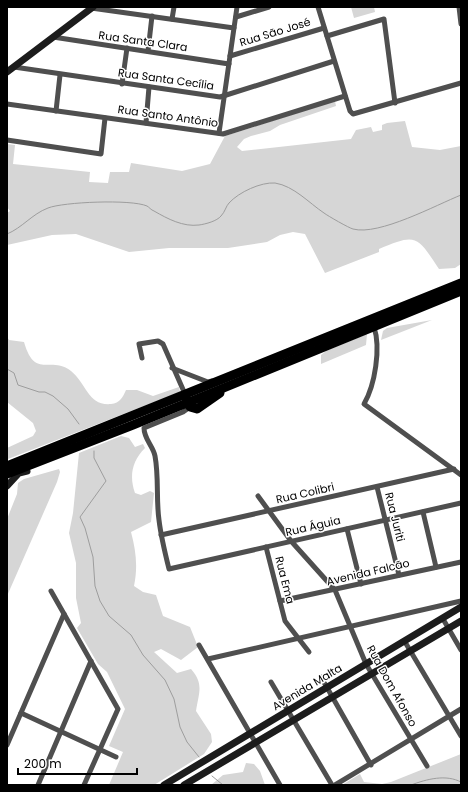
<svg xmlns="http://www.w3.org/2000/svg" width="468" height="792" font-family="Poppins,sans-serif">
	<rect width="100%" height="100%" fill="#fff"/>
	<g fill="#d6d6d6">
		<path d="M351 7H374L375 12 354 18Z"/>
		<path d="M335 101 336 106 280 125 270 131 251 136 244 139 237 147 242 151 351 139 356 130 371 127 373 132 382 130V125L387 123 405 121 412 147 440 150 461 146V264L455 268 439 269C417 236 417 233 379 249V252L325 273 305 234 293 232 280 235 267 242 228 248H169L129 252 76 234 52 235 7 245V213L10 211 7 207V144L15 145 13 164 90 172 89 182 108 183 110 172H129L131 163 182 171 210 164 225 136Z"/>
		<path d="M432 320 381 340 383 331 387 328Z"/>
		<path d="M367 334 366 345 321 364V355L326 351Z"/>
		<path d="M7 337 9 340 24 342C35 380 50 355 71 371 87 384 88 406 111 404 120 403 123 397 126 390H137L153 396 179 387 180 392 8 459 7 448 33 436 36 431 33 423 7 402Z"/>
		<path d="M121 436 129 438 135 447 143 444 145 448C132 461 129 476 135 493L141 495 150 491 154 493 151 522 131 532C136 551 138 567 134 586L143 592 156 595 163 616 190 627 198 647 181 660 161 649 154 652 177 673 191 669C204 684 199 692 196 711L211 734 212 742 204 754 154 785H109L123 752 109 746 125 709 107 672 98 664 77 628 81 623 76 598V563L69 533 73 513 79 453Z"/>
		<path d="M59 469 60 472 57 482 7 596V519L17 494 18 483 24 479Z"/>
		<path d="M461 754V785H342L360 774 364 782 382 784 391 782Z"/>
		<path d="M246 763 254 764 260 771 265 785H211L223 775 243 772Z"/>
	</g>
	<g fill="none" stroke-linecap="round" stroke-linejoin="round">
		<g stroke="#9d9d9d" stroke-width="1">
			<path d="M7 234C22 228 32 214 48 208 63 202 131 199 147 206 149 207 151 210 154 211 168 219 183 227 199 225 206 224 217 221 221 216 225 212 226 206 229 203 239 192 261 182 275 183 294 186 309 203 324 213 328 216 349 228 353 229 379 236 436 205 461 195"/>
			<path d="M7 369 14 373 18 385 39 392H45L53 396 68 409 79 424"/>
			<path d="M94 451V458L106 481 80 517 85 528 93 557 95 586 100 601 109 616 131 635 143 655 165 680 174 699 180 727 187 742 199 757"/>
			<path d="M212 776 223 785"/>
			<path d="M411 785C427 779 446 774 461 782"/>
		</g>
		<g stroke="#4f4f4f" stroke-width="5">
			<path d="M318 7 350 111 353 114 461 83"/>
			<path d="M459 7 461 24"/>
			<path d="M91 8 234 28"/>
			<path d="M236 17 269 7"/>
			<path d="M172 19 174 7"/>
			<path d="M327 36 384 19 395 103"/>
			<path d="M53 37 229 64"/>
			<path d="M148 51 152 16"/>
			<path d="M230 56 324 28"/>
			<path d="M14 67 220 97 334 61"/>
			<path d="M122 84 127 48"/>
			<path d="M7 104 223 134 345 96"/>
			<path d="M56 111 60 75"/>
			<path d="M146 123 149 87"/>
			<path d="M219 133 237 7"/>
			<path d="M7 140 101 154 105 118"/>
			<path d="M374 327C381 348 375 385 364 404L461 475"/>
			<path d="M142 358 139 344 158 341 163 344 185 394"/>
			<path d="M172 368 208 382 212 381"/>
			<path d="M190 407 183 412 144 428C144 439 153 446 155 456 159 477 156 500 159 520 161 537 165 553 169 569L461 503"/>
			<path d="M377 487 399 575"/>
			<path d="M258 496 291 541 335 590 366 664 427 766"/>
			<path d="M423 512 436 567"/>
			<path d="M347 529 361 584"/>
			<path d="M161 535 454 469"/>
			<path d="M266 547 285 621 309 652"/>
			<path d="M51 591 118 709 84 785"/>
			<path d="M280 601 461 562"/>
			<path d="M443 619 461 650"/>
			<path d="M405 642 461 736"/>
			<path d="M199 645 280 785"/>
			<path d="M208 659 461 601"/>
			<path d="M321 677 371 765"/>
			<path d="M271 682 332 785"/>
			<path d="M21 713 116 757"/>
			<path d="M7 745 64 614"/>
			<path d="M38 785 91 661"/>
			<path d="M335 785 461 709"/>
		</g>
		<g stroke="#1c1c1c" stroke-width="7">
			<path d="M7 72 93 7"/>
			<path d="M7 486 19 473 27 471"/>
			<path d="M164 785 461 607"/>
			<path d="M184 785 461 621"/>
		</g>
		<g stroke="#000" stroke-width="9">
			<path d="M186 398 190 407 197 409 220 393"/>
			<path d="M7 466 461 283"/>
			<path d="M7 474 133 425 461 291"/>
		</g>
	</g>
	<g text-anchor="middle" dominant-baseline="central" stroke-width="3" stroke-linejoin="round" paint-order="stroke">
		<g font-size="11" fill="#000" stroke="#fff">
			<text transform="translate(275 32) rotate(-17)">Rua São José</text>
			<text transform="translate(143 41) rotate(8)">Rua Santa Clara</text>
			<text transform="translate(166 79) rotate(8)">Rua Santa Cecília</text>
			<text transform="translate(168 116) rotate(8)">Rua Santo Antônio</text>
			<text transform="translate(305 493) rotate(-13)">Rua Colibri</text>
			<text transform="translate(395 517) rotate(76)">Rua Juriti</text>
			<text transform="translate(313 526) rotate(-13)">Rua Águia</text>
			<text transform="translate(368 572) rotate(-13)">Avenida Falcão</text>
			<text transform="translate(285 580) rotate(76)">Rua Ema</text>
			<text transform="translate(392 686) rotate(61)">Rua Dom Afonso</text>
			<text transform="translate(307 687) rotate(-31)">Avenida Malta</text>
		</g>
	</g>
	<rect width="468" height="792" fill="none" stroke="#000000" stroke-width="16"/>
	<path d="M18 768v6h119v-6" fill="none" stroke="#000000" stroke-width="2"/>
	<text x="24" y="768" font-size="12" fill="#000000" stroke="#ffffff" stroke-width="3" paint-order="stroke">200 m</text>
</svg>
